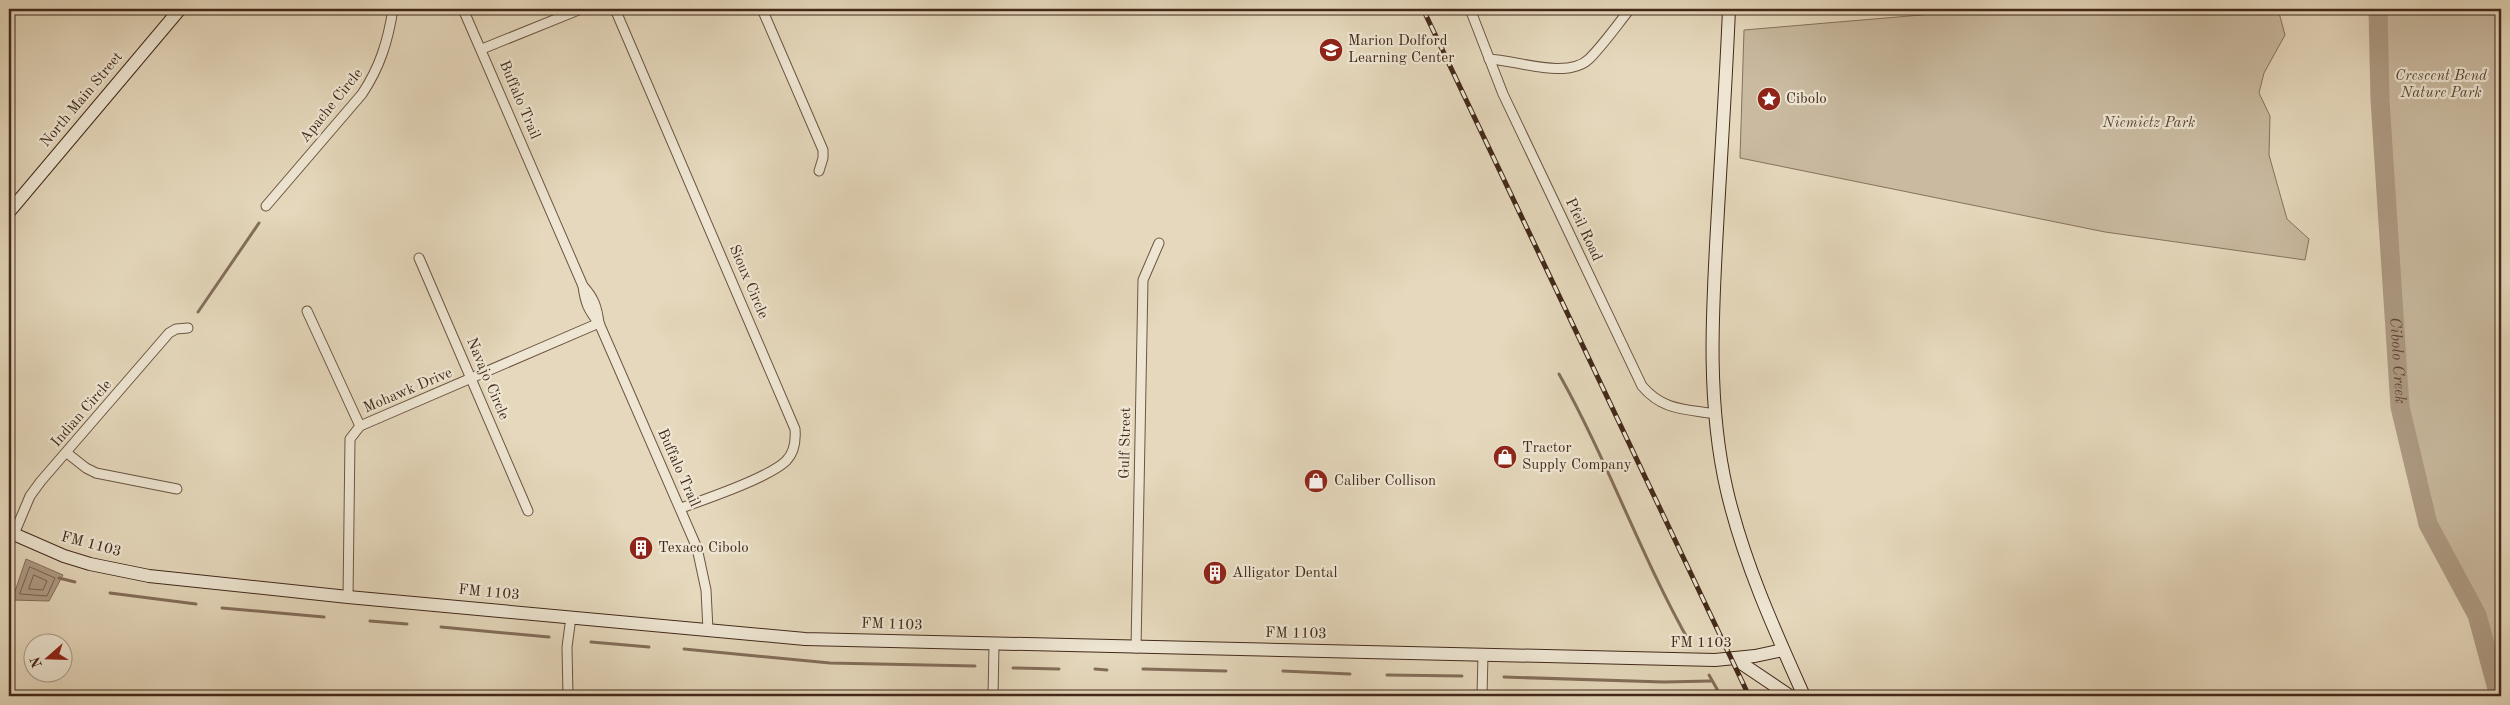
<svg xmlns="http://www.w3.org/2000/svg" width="2510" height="705" font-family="'Old Standard TT',serif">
	<rect width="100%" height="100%" fill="#e5d8bc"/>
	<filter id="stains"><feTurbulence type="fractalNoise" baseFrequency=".004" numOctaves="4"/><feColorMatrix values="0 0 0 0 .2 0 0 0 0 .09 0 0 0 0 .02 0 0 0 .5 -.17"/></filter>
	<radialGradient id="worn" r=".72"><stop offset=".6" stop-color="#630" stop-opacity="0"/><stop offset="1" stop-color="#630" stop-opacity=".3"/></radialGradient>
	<g fill="#c9baa0" stroke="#86725d">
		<path d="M1992 9H2278L2285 35 2264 73 2259 93 2270 116 2269 155 2287 219 2309 239 2305 260 2105 232 1740 158 1744 30Z"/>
		<path d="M2378 9H2501V696H2499L2477 615 2428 524 2400 407 2380 100Z"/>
	</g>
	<path fill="#ae9c85" stroke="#836e5a" d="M26 559 63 575 49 601 12 600Z"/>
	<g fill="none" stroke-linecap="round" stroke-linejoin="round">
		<g stroke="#786250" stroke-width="1">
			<path d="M30 567 55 578 47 596 20 594Z"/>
			<path d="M34 575 47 581 43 590 29 589Z"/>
		</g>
		<g stroke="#836e5a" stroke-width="3">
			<path d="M198 312 259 223"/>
			<path d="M1559 374C1608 461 1641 557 1690 643"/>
			<path d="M59 578 75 582"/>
			<path d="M110 593 196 604"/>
			<path d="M222 608 324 617"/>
			<path d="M370 621 407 624"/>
			<path d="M441 627 549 637"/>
			<path d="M591 642 649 647"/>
			<path d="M684 649 830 663 975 666"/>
			<path d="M1013 668 1059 669"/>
			<path d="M1095 669 1107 670"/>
			<path d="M1143 669 1226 671"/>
			<path d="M1283 671 1350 674"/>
			<path d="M1387 675 1462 676"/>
			<path d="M1709 675 1717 689 1719 696"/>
			<path d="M1504 677 1664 682 1711 681"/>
		</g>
		<path stroke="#ae9c85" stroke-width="19" id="s1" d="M2378 9 2380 100 2400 407 2428 524 2477 615 2499 696"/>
		<g stroke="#6c5542" stroke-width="11">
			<g id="street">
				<path d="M463 9 583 286C594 298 597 307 599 323L697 548 706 590 708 630"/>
				<path d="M615 9 795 429C796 441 795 452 786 461 768 478 706 499 681 508"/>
				<path d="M762 9 823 150V158L819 171"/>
				<path d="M1470 9 1503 94 1642 386C1663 411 1686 409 1716 414"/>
				<path d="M482 49 581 9"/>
				<path d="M1489 59C1516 60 1567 80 1589 59 1604 44 1617 25 1630 9"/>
				<path d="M266 206 362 94C380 67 388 41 393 9"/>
				<path d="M419 258 528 511"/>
				<path d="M583 286C585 302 588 310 599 323"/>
				<path d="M307 311 360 426"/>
				<path d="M67 453 86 468 96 473 177 489"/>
				<path d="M14 534 30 496 41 481 169 333 176 329 188 328"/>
				<path d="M348 597 350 439 360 426 599 323"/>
				<path d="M1136 648 1143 280 1159 243"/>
				<path d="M568 696 567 647 571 617"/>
				<path d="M993 696 994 645"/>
				<path d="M1482 696 1483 654"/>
			</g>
		</g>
		<g stroke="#43291a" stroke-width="14">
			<g id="secondary">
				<path d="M1729 9C1726 82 1721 155 1717 228 1712 316 1707 405 1727 491 1744 563 1774 629 1804 696"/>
				<path d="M9 212 180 9"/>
				<path d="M9 532 64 556 90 564 149 576 348 597 805 639 1715 660 1755 656 1783 650"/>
				<path d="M1735 659 1790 696"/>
			</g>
		</g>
		<use href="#street" stroke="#eee6d3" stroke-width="9"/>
		<use href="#secondary" stroke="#eee6d3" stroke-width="12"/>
		<g stroke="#43291a" stroke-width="5">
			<path id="rail" d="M1423 9 1749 696"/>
		</g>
		<use href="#rail" stroke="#eee6d3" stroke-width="3" stroke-dasharray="9" stroke-linecap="butt"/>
	</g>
	<defs>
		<g id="school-disc" transform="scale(1.25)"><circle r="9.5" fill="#8f2418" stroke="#eee6d3"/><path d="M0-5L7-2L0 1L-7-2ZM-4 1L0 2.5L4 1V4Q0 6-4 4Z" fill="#fff"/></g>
		<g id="sight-disc" transform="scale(1.25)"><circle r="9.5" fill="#8f2418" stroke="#eee6d3"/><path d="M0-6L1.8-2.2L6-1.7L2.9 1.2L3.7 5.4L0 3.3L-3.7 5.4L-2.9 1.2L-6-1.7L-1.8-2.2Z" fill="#fff"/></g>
		<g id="shop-disc" transform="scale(1.25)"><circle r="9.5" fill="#8f2418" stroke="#eee6d3"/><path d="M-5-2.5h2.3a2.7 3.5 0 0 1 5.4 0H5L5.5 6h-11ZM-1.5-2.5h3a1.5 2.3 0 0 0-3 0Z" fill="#fff"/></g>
		<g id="building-disc" transform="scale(1.25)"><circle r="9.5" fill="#8f2418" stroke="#eee6d3"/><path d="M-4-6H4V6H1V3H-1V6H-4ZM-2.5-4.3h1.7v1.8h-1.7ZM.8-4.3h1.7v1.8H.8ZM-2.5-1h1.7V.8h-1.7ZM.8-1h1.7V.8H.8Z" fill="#fff"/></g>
	</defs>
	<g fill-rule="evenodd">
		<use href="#school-disc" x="1331" y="50"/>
		<use href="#sight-disc" x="1769" y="99"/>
		<use href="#shop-disc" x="1505" y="457"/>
		<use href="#shop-disc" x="1316" y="481"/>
		<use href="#building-disc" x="641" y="548"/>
		<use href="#building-disc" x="1215" y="573"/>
	</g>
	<g text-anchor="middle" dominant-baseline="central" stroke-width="4.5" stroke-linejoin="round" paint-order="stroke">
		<g font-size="15" fill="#43291a" stroke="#eee6d3" text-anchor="start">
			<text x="1348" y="41">Marion Dolford<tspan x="1348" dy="17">Learning Center</tspan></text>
			<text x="1786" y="99">Cibolo</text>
			<text x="1522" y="448">Tractor<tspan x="1522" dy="17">Supply Company</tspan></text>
			<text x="1334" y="481">Caliber Collison</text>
			<text x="658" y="548">Texaco Cibolo</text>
			<text x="1232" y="573">Alligator Dental</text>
		</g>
		<g font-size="15" font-style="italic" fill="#5e4635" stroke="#eee6d3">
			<text x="2441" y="76">Crescent Bend<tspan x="2441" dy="17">Nature Park</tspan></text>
			<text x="2149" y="123">Niemietz Park</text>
		</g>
		<g font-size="15" fill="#43291a" stroke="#eee6d3">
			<text transform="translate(82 100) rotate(-50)">North Main Street</text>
			<text transform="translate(519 100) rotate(67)">Buffalo Trail</text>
			<text transform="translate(332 106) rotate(-51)">Apache Circle</text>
			<text transform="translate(1583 230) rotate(65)">Pfeil Road</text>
			<text transform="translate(748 282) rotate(67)">Sioux Circle</text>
			<text transform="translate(487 379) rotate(67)">Navajo Circle</text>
			<text transform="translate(408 391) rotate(-23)">Mohawk Drive</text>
			<text transform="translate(82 414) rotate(-49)">Indian Circle</text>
			<text transform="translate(1126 443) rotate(-89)">Gulf Street</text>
			<text transform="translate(678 468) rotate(66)">Buffalo Trail</text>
			<text transform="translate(91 545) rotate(15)">FM 1103</text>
			<text transform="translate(489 593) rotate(5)">FM 1103</text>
			<text transform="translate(892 625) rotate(2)">FM 1103</text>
			<text transform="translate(1296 634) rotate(1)">FM 1103</text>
			<text x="1701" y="643">FM 1103</text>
		</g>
		<g font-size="16" font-style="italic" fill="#5e4635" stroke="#eee6d3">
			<text stroke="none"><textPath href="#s1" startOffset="352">Cibolo Creek</textPath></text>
		</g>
	</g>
	<rect width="2510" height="705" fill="none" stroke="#e5d8bc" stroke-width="30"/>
	<rect x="10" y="10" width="2490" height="685" fill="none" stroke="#43291a" stroke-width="2.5"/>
	<rect x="15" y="15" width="2480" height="675" fill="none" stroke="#43291a"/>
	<g transform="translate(48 658) rotate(250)"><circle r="24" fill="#eee6d3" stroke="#aa9a89"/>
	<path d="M0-4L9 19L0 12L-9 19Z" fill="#8f2418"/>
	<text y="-8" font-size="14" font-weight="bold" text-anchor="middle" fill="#43291a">N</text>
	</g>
	<rect width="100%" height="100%" filter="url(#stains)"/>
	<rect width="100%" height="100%" fill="url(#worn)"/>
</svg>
